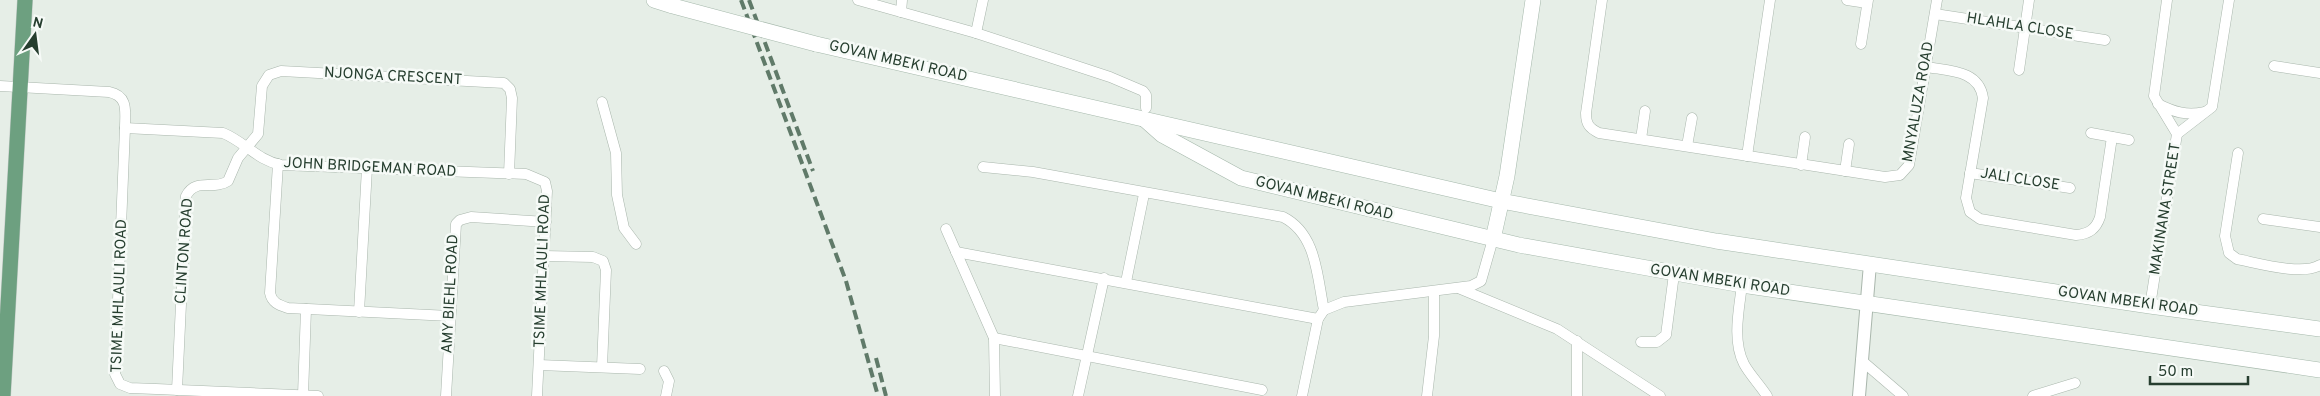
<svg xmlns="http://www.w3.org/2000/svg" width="2320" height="396" font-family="Overpass,sans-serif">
	<rect width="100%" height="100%" fill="#e6eee7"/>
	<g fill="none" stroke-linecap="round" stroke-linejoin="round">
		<g stroke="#a9b6ac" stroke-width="11">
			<g id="minor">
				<path d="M858 0 976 33 983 0"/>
				<path d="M1602 0 1586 113C1586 124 1589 128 1599 133L1885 177 1900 175 1909 165 1937 0"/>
				<path d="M1847 0 1867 3"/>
				<path d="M901 12 902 0"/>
				<path d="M1935 14 2105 40"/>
				<path d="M976 33 1110 77 1143 91 1146 95V108"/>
				<path d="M1861 44 1868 0"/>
				<path d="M2274 66 2320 73"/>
				<path d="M1927 67C1949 71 1979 70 1983 98L1966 198 1970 212 1980 219 2076 235C2089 234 2096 229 2100 217L2112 137"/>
				<path d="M2019 70 2029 0"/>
				<path d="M0 86 109 92C129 96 125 112 125 128L115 374 120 384 130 388 156 389 318 396"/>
				<path d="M602 102 616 153 617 195 624 228 636 244"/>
				<path d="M2158 104C2174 112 2187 116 2204 112"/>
				<path d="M125 128 223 133C245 142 257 160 281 165L526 174 545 182 547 191 537 396"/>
				<path d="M2091 133 2129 140"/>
				<path d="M2177 134 2212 107 2229 0"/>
				<path d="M1641 139 1645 111"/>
				<path d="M1687 146 1692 118"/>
				<path d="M2238 153 2225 236 2229 253 2237 259C2258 263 2302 276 2320 265"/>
				<path d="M1747 156 1770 0"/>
				<path d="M278 164 270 293C272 303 279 305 288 308L450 316"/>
				<path d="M1801 165 1805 137"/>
				<path d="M983 167 1033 172 1283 217C1317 234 1317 277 1324 310"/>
				<path d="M1845 171 1849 144"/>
				<path d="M1970 173 2070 188"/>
				<path d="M2263 219 2320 227"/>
				<path d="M946 229 994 338 995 396"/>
				<path d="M956 252 1318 319"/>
				<path d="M544 256 593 257 603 261 606 270 602 367"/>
				<path d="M1126 282 1144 194"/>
				<path d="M1742 285C1739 309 1732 341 1744 364 1750 375 1760 385 1767 396"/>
				<path d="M1458 288 1557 329 1660 396"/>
				<path d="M2150 306 2177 134 2154 96 2167 0"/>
				<path d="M359 312 367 168"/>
				<path d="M994 338 1262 390"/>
				<path d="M1577 341V396"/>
				<path d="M1641 342H1657L1666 335 1674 274"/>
				<path d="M1861 360 1903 396"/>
				<path d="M539 365 640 369"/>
				<path d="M664 371 669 381 666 396"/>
				<path d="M177 390 186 196C196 177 213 191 228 181L238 158 258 134 262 86 269 75 281 71 504 83 510 89 512 98 509 174"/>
				<path d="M303 395 306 309"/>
				<path d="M446 396 456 224 460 220 471 217 546 222"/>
				<path d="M1078 396 1104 278"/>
				<path d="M1302 396 1318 319 1324 310 1344 302 1471 286 1481 281 1493 239"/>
				<path d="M1427 396 1434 336V292"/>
				<path d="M2033 396 2075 383"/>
			</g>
		</g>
		<g stroke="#a9b6ac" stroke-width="14">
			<path id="tertiary" d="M1859 396 1870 264"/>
		</g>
		<g stroke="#a5b8ab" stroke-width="16">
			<g id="secondary">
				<path d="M654 0 673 6"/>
				<path d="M816 44 1501 201 1716 241 2150 306 2320 329"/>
				<path d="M1144 119 1162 135 1241 178 1519 245 1742 285 2320 370"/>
				<path d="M1493 239 1507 176 1533 0"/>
			</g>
		</g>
		<g stroke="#c2c9c5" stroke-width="16">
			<path id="primary" d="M3 396 25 0"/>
		</g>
		<use href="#minor" stroke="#fff" stroke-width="10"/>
		<use href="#tertiary" stroke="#fff" stroke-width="12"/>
		<use href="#secondary" stroke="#fff" stroke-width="15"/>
		<use href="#primary" stroke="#6da080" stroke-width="15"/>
		<g stroke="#607a69" stroke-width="4" stroke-dasharray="10 5" stroke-linecap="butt">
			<path d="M741 0 846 281 878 396"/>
			<path d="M749 0 813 171"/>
			<path d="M876 358 886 396"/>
		</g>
		<g stroke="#a5b8ab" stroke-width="16" stroke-linecap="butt">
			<path id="secondary-bridge" d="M673 6 816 44"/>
		</g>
		<use href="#secondary-bridge" stroke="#fff" stroke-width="15"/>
	</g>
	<g text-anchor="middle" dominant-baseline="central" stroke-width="5" stroke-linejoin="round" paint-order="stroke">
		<g font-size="15" fill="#263e2f" stroke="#f6faf7">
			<text transform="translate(2020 27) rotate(9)">HLAHLA CLOSE</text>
			<text transform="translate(898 62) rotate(13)">GOVAN MBEKI ROAD</text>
			<text transform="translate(393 77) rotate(3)">NJONGA CRESCENT</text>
			<text transform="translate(1919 102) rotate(-80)">MNYALUZA ROAD</text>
			<text transform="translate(370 168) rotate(3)">JOHN BRIDGEMAN ROAD</text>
			<text transform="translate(2020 180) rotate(9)">JALI CLOSE</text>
			<text transform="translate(1324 199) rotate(14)">GOVAN MBEKI ROAD</text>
			<text transform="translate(2166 209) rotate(-81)">MAKINANA STREET</text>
			<text transform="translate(185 251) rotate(-86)">CLINTON ROAD</text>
			<text transform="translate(543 271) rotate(-88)">TSIME MHLAULI ROAD</text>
			<text transform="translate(1720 281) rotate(9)">GOVAN MBEKI ROAD</text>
			<text transform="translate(451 294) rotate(-87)">AMY BIEHL ROAD</text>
			<text transform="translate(120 296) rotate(-88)">TSIME MHLAULI ROAD</text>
			<text transform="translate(2128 302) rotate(8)">GOVAN MBEKI ROAD</text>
		</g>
	</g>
	<g transform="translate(35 35) rotate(14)" stroke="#f6faf7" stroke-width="4" paint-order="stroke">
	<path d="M0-4L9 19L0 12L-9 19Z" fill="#263e2f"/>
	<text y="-8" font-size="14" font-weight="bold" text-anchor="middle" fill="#263e2f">N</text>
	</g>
	<path d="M2150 376v8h98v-8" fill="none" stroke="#263e2f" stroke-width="2.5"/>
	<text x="2158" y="376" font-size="15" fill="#263e2f" stroke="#f6faf7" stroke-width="4" paint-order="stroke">50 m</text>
</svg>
